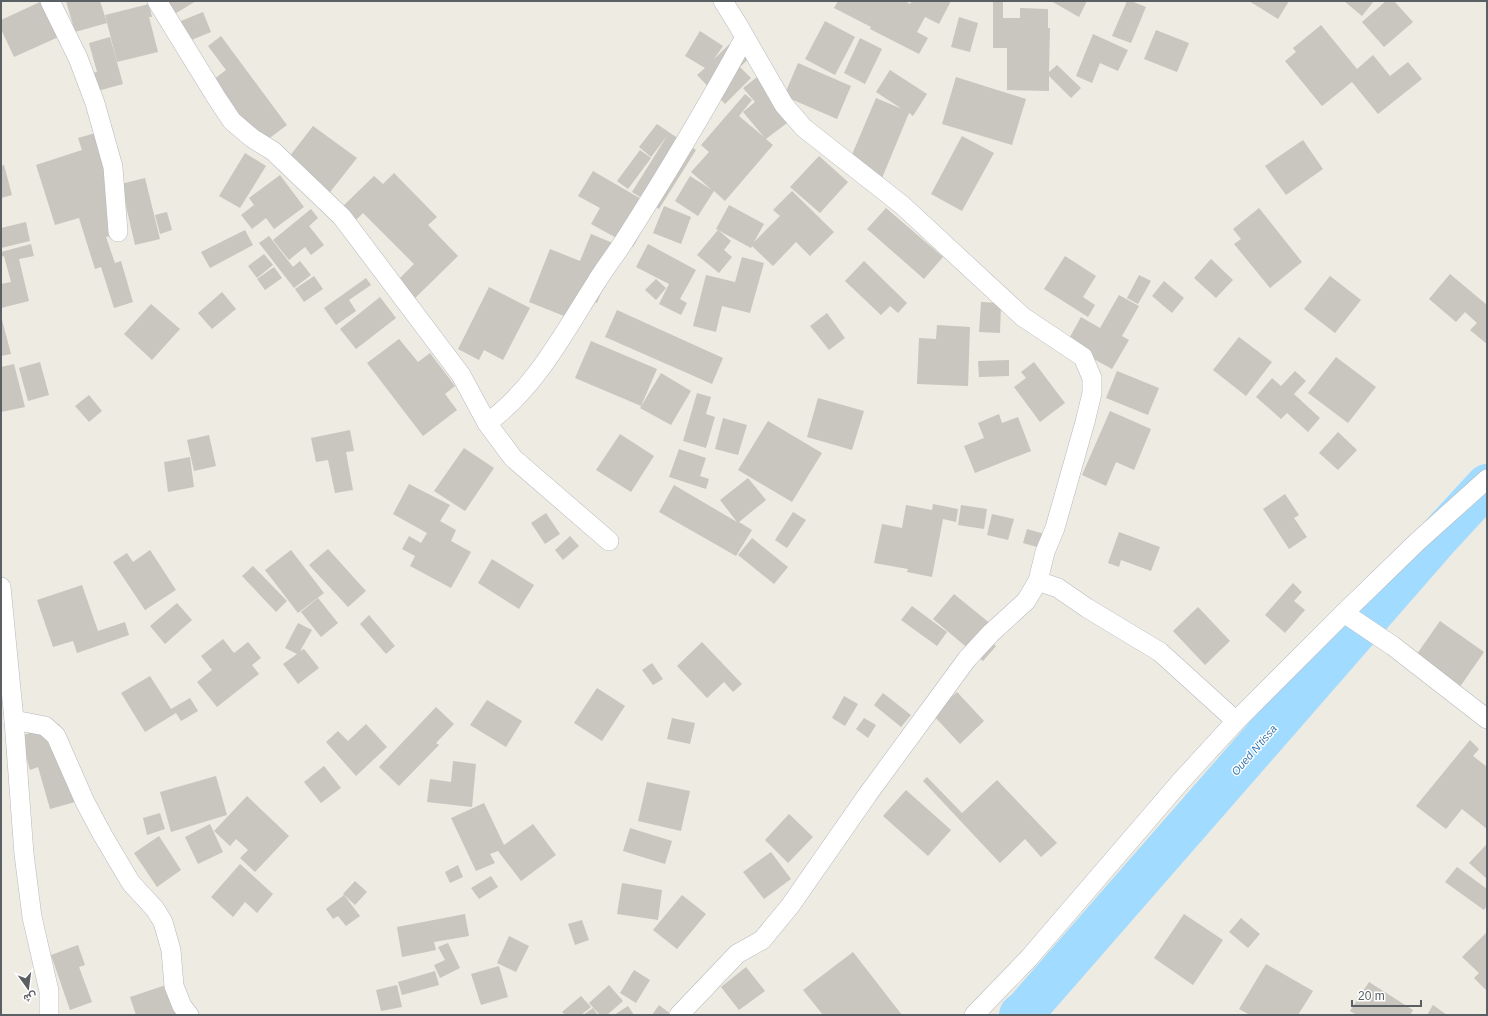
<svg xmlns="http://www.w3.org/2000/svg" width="1488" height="1016" font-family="Helvetica,Vazirmatn,sans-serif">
	<rect width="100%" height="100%" fill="#eeebe2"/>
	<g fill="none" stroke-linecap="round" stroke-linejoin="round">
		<path stroke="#a1dbff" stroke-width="42" d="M1020 1015 1026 1010 1438 538 1487 485"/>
	</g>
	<g fill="#c9c5bf">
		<path d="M42 1 63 35 14 57 1 29V20Z"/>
		<path d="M66 1H100L107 23 75 32Z"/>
		<path d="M164 1H196L173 15Z"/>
		<path d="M838 1H905L910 4 912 1H951L939 24 925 17 917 32 928 38 919 54 870 29 871 27 834 8Z"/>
		<path d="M993 1H1003V18H1020V8L1048 9V28H1050L1049 72 1057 65 1081 88 1071 98 1049 76V91L1007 90V48H993Z"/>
		<path d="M1051 1H1087L1079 17Z"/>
		<path d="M1127 1H1131L1146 7 1131 43 1112 36Z"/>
		<path d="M1249 1H1289L1278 19Z"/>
		<path d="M1344 1H1374L1362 16Z"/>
		<path d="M1386 1H1394L1413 22 1384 47 1362 22Z"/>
		<path d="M149 4 152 17H149L158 52 117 62 105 15Z"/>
		<path d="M203 12 211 32 189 41 181 21Z"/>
		<path d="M959 17 978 23 970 52 951 47Z"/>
		<path d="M825 21 855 37 835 75 805 59Z"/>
		<path d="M1321 25 1357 69 1373 55 1390 76 1408 62 1422 79 1378 114 1352 82 1322 106 1285 61 1296 52 1293 48Z"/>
		<path d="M1156 30 1189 43 1177 72 1144 59Z"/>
		<path d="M700 31 723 46 714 59 740 34 757 51 740 67 751 78 725 104 697 75 705 68 685 56Z"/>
		<path d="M1093 34 1128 50 1118 71 1100 63 1092 83 1076 76Z"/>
		<path d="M221 36 287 125 263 143 249 129 213 80 226 70 208 46Z"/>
		<path d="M110 37 123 84 94 92 89 74 97 72 89 43Z"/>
		<path d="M860 38 882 49 865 84 844 73Z"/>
		<path d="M798 63 851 86 837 119 784 96Z"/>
		<path d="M890 70 927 94 913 116 909 113 882 178 848 164 876 98 902 109 876 92Z"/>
		<path d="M761 74 795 117 766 139 773 145 725 201 714 191 698 216 675 201 690 176 712 190 691 172 709 152 701 145 745 94 752 100 739 116 764 137 743 112 755 102 743 88Z"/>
		<path d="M956 77 1026 99 1012 145 942 124Z"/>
		<path d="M657 124 670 133 696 150 659 209 632 192 667 136 651 157 639 147Z"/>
		<path d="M313 126 357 158 327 196 286 161Z"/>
		<path d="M99 132 119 233 106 237 115 263 121 261 133 302 114 308 101 267 95 269 79 218 55 225 36 165 82 150 78 138Z"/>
		<path d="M962 136 994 153 962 211 931 194Z"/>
		<path d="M1303 140 1323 169 1286 195 1265 166Z"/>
		<path d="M640 150 651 158 628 189 617 181Z"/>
		<path d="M245 153 266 166 240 208 219 196Z"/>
		<path d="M819 156 848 182 820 213 790 187Z"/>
		<path d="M4 165 12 195 1 198V166Z"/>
		<path d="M593 171 655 207 633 247 591 224 600 208 578 196Z"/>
		<path d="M394 173 437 217 428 225 458 256 411 302 393 285 414 264 363 213 349 227 336 213 374 176 383 184Z"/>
		<path d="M280 175 304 207 274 229 266 218 252 229 241 215 254 205 249 198Z"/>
		<path d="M145 178 160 239 135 245 121 184Z"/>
		<path d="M792 191 834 232 810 256 796 242 773 266 752 246 751 248 716 229 729 205 764 224 754 242 780 216 773 210Z"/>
		<path d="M664 206 691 217 681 244 653 233Z"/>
		<path d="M886 208 943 257 924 279 867 229Z"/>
		<path d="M1259 208 1302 262 1270 288 1234 244 1241 239 1233 229Z"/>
		<path d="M311 209 318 218 309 226 324 245 311 255 305 247 289 260 273 240Z"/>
		<path d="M167 212 172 230 160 234 155 215Z"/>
		<path d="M26 222 30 241 1 248V228Z"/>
		<path d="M245 230 253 245 210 268 201 252Z"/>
		<path d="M718 230 731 241 724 250 732 257 719 273 697 255Z"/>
		<path d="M591 234 620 246 597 303 584 297 574 320 529 302 550 249 580 261Z"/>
		<path d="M269 236 293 267 300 261 311 275 294 288 259 243Z"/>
		<path d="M31 244 34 256 19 259 29 301 1 308V284L11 282 4 256 1 257V252Z"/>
		<path d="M648 244 696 270 680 299 687 303 681 315 659 304 669 284 636 267Z"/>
		<path d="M264 254 273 265 257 278 248 266Z"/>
		<path d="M1065 256 1096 276 1083 297 1095 305 1088 317 1044 289Z"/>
		<path d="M742 257 764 263 750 313 722 306 716 332 693 326 706 275 735 282Z"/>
		<path d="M1211 259 1233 280 1216 298 1194 278Z"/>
		<path d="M864 261 907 303 898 313 890 306 881 315 845 281Z"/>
		<path d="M274 267 282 278 265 290 257 279Z"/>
		<path d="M1450 274 1487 305V344L1470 330 1477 323 1465 312 1456 322 1429 299Z"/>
		<path d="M1139 275 1151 281 1138 304 1127 298Z"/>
		<path d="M314 276 323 289 304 302 295 289Z"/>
		<path d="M1330 276 1361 300 1335 333 1304 309Z"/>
		<path d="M366 278 371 285 349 300 356 311 336 325 324 308Z"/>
		<path d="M656 279 666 288 656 300 645 290Z"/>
		<path d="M1164 281 1184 298 1172 313 1152 296Z"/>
		<path d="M489 287 530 308 503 360 484 350 479 360 458 349Z"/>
		<path d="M222 292 236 309 212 329 198 313Z"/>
		<path d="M1119 295 1139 306 1122 336 1129 340 1112 369 1066 344 1081 317 1100 328Z"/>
		<path d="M380 297 396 318 356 349 340 329Z"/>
		<path d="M981 302 1001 303 1000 333 979 332Z"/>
		<path d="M151 304 180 329 152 360 124 334Z"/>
		<path d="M617 310 723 358 712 384 605 337Z"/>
		<path d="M827 313 845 338 829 350 810 326Z"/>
		<path d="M1 316 11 354 1 356Z"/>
		<path d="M937 325 970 327 968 386 917 384 919 338 936 339Z"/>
		<path d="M1239 337 1272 362 1246 396 1213 370Z"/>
		<path d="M399 339 418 362 430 353 455 386 445 394 457 410 423 436 367 363Z"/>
		<path d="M591 341 657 369 641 406 575 378Z"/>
		<path d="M1336 357 1376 387 1348 423 1308 393Z"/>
		<path d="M1009 360V376L979 377 978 361Z"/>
		<path d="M40 362 49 395 28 401 19 368Z"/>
		<path d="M1034 362 1065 403 1040 422 1014 387 1026 378 1021 372Z"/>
		<path d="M14 364 25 407 1 412V367Z"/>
		<path d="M1117 371 1159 388 1148 415 1106 398Z"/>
		<path d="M1295 371 1306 381 1294 394 1320 418 1308 432 1287 413 1281 419 1256 397 1272 378 1281 386Z"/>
		<path d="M661 373 691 391 671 425 640 408Z"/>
		<path d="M697 393 711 397 706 414 715 417 706 448 683 441Z"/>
		<path d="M89 395 102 411 89 422 75 406Z"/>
		<path d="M818 398 864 411 852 450 807 437Z"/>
		<path d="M1110 411 1151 429 1134 470 1116 462 1106 486 1082 475Z"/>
		<path d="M999 414 1002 423 1018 417 1031 451 975 473 964 446 984 438 978 423Z"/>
		<path d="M723 418 747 425 738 455 715 449Z"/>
		<path d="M768 421 822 453 792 502 738 470Z"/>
		<path d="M350 430 354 451 346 452 353 490 335 493 328 460 316 462 311 438Z"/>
		<path d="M1338 432 1357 450 1338 470 1319 453Z"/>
		<path d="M620 434 654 456 631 492 596 470Z"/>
		<path d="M209 435 216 466 194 471 187 440Z"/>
		<path d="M464 448 494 468 465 511 434 491Z"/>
		<path d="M679 449 706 458 700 476 709 479 706 489 669 477Z"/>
		<path d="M190 457 194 487 168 492 164 462Z"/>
		<path d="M748 478 766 500 739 522 752 530 736 556 659 512 674 485 737 522 720 500Z"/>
		<path d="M409 484 450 505 440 521 456 530 451 541 471 552 451 588 410 566 415 556 402 549 409 536 421 543 427 533 393 514Z"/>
		<path d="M1285 494 1299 515 1294 518 1307 537 1289 549 1263 509Z"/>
		<path d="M933 504 958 509 956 522 943 519 932 577 907 572 908 569 874 563 882 524 902 528 906 505 932 510Z"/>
		<path d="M961 505 987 509 984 529 958 525Z"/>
		<path d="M793 512 806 520 787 548 775 540Z"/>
		<path d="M546 513 560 534 545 544 531 523Z"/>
		<path d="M992 514 1014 519 1008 540 987 535Z"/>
		<path d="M1027 529 1048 535 1044 549 1023 543Z"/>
		<path d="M1119 532 1160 547 1151 571 1121 560 1119 567 1108 563Z"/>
		<path d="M570 536 579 546 563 560 555 550Z"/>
		<path d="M752 538 788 567 774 584 738 555Z"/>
		<path d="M328 549 366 591 348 607 309 565Z"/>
		<path d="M150 550 176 590 145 610 113 562 127 553 133 562Z"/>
		<path d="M291 550 324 593 298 613 265 570Z"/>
		<path d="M492 559 534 585 519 609 478 583Z"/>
		<path d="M253 566 287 601 276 612 242 576Z"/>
		<path d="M1293 583 1302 592 1294 601 1305 610 1285 633 1265 615Z"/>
		<path d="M82 585 98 631 125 622 129 635 77 653 73 641 53 647 37 600Z"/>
		<path d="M954 594 992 625 983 636 996 646 983 661 933 619Z"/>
		<path d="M318 598 338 623 321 637 301 612Z"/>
		<path d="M177 603 192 620 165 644 150 626Z"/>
		<path d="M912 606 947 632 937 646 901 620Z"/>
		<path d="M1198 607 1230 641 1205 665 1173 631Z"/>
		<path d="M369 615 395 646 386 654 360 624Z"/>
		<path d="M1440 621 1484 652 1455 694 1410 664Z"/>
		<path d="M298 623 312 630 300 651 304 649 319 668 298 684 283 664 297 654 285 648Z"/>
		<path d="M223 639 234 653 248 642 261 658 252 665 259 674 217 707 197 682 212 670 201 656Z"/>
		<path d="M702 642 742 684 733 692 724 682 707 698 677 666Z"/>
		<path d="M652 663 663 679 653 685 642 670Z"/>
		<path d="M150 676 171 709 190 698 198 711 181 721 176 713 145 732 121 693Z"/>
		<path d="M597 688 625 706 602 741 574 723Z"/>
		<path d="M957 692 984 721 960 744 933 715Z"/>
		<path d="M883 693 911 715 901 727 874 705Z"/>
		<path d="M844 696 858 704 845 726 832 718Z"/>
		<path d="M487 700 522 721 506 747 470 725Z"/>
		<path d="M436 707 454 724 436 743 439 745 399 786 379 767Z"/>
		<path d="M672 718 695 723 690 744 667 739Z"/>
		<path d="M864 718 876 725 868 738 856 729Z"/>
		<path d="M59 724 82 800 50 809 38 767 30 770 20 736Z"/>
		<path d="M366 724 387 747 356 776 326 742 338 731 348 741Z"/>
		<path d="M1470 740 1479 749 1473 756 1487 767V829L1462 809 1446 829 1416 806Z"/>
		<path d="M453 761 476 764 472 807 427 802 430 779 451 782Z"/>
		<path d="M324 766 341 788 321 803 304 782Z"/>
		<path d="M216 776 227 815 171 832 160 792Z"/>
		<path d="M927 777 962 813 997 780 1057 843 1041 857 1025 839 1000 863 923 781Z"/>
		<path d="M647 782 690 791 681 831 638 821Z"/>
		<path d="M906 790 951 830 928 856 883 816Z"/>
		<path d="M247 796 289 836 255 872 240 858 248 850 236 839 230 846 214 831Z"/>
		<path d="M484 803 504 845 533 824 556 855 521 881 498 851 490 854 495 863 476 871 451 818Z"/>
		<path d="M160 813 165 829 147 835 143 818Z"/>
		<path d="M789 814 813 837 788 863 765 840Z"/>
		<path d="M210 824 223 852 198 864 185 837Z"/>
		<path d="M630 828 672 841 665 864 623 851Z"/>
		<path d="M159 836 181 870 157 887 134 853Z"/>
		<path d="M1487 844V879L1469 863Z"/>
		<path d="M771 852 791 879 764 899 743 872Z"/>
		<path d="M240 864 273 894 257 913 245 902 233 917 211 897Z"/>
		<path d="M458 865 463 877 450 883 445 872Z"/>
		<path d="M1457 867 1487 889V905L1484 910 1445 882Z"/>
		<path d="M491 876 498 887 479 899 471 888Z"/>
		<path d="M355 881 367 892 355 905 343 894Z"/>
		<path d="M622 883 662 890 658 920 617 914Z"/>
		<path d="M344 895 360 916 346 926 338 916 333 919 326 909Z"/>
		<path d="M682 895 706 914 677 949 653 930Z"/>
		<path d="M465 914 469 936 434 942 436 950 402 957 397 927Z"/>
		<path d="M1184 914 1223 940 1193 985 1154 958Z"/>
		<path d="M1241 918 1260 934 1248 948 1229 932Z"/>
		<path d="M582 920 589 940 575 945 568 924Z"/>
		<path d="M1487 932V991L1474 978 1479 973 1462 957Z"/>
		<path d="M509 936 529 946 516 972 497 963Z"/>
		<path d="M448 943 460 968 440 978 434 965 445 960 438 947Z"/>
		<path d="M78 945 85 965 79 967 92 1002 70 1010 51 955Z"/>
		<path d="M853 952 902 1015H823L803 990Z"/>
		<path d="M1266 964 1313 991 1298 1015H1250L1239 1009Z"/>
		<path d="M499 966 508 997 481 1005 471 974Z"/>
		<path d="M746 967 765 991 739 1010 721 987Z"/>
		<path d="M634 970 650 980 636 1003 620 993Z"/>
		<path d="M435 971 439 985 402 995 398 982Z"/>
		<path d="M1369 982 1413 1010 1410 1015H1357L1350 1011Z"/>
		<path d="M172 983 182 1015H136L130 997Z"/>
		<path d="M397 985 402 1007 381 1011 376 990Z"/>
		<path d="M609 985 623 1001 607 1015H600L589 1003Z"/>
		<path d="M581 996 591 1007 581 1015H565L562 1012Z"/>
		<path d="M659 1005 672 1015H652Z"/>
		<path d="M1433 1005 1447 1015H1427Z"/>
		<path d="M628 1006 634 1015H614Z"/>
		<path d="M593 1008 598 1015H583Z"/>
	</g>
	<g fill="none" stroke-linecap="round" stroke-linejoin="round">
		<g stroke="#b5b9bd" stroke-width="20">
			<g id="street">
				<path d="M50 1 78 58 95 103 113 167 118 232"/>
				<path d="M157 1 216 97 232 121 252 138 273 151 342 217 461 375 487 423 513 458 609 541"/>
				<path d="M723 1 738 25 784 105 804 128 902 205 1023 317 1083 357 1092 378V393L1085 422 1055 528 1045 552 1038 581 1058 588 1087 608 1160 652 1236 721"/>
				<path d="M487 423C536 388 565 331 597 281 606 266 617 253 626 238 668 172 708 105 745 37"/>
				<path d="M1 587 14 720 24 854 32 917 49 991V1015"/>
				<path d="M1344 613 1393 646 1487 719"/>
				<path d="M14 720 45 726 56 736 85 802 102 834 131 883 155 909 163 922 171 950 174 986 182 1006 189 1015"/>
				<path d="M679 1015 737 954 762 940 790 906 868 794 967 659 991 633 1026 601 1038 581"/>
				<path d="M974 1015 1029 958 1181 781 1236 721 1344 613 1417 542 1487 479"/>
			</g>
		</g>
		<use href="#street" stroke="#fff" stroke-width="19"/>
	</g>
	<g text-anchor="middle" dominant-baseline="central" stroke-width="3" stroke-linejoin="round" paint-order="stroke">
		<g font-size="11" font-style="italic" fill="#3577b0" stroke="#fff">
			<text transform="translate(1254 750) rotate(-49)">Oued N'tissa</text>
		</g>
	</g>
	<rect width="1488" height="1016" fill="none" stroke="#5a5f64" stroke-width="4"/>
	<g transform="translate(28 988) rotate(166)" stroke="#ffffff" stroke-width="3" paint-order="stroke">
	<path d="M0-3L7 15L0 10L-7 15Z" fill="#5a5f64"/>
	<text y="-6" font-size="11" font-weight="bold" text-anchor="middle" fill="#5a5f64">ش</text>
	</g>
	<path d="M1352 1000v6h69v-6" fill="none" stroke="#5a5f64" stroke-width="2"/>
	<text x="1358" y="1000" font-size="12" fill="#5a5f64" stroke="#ffffff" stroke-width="3" paint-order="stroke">20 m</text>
</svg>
